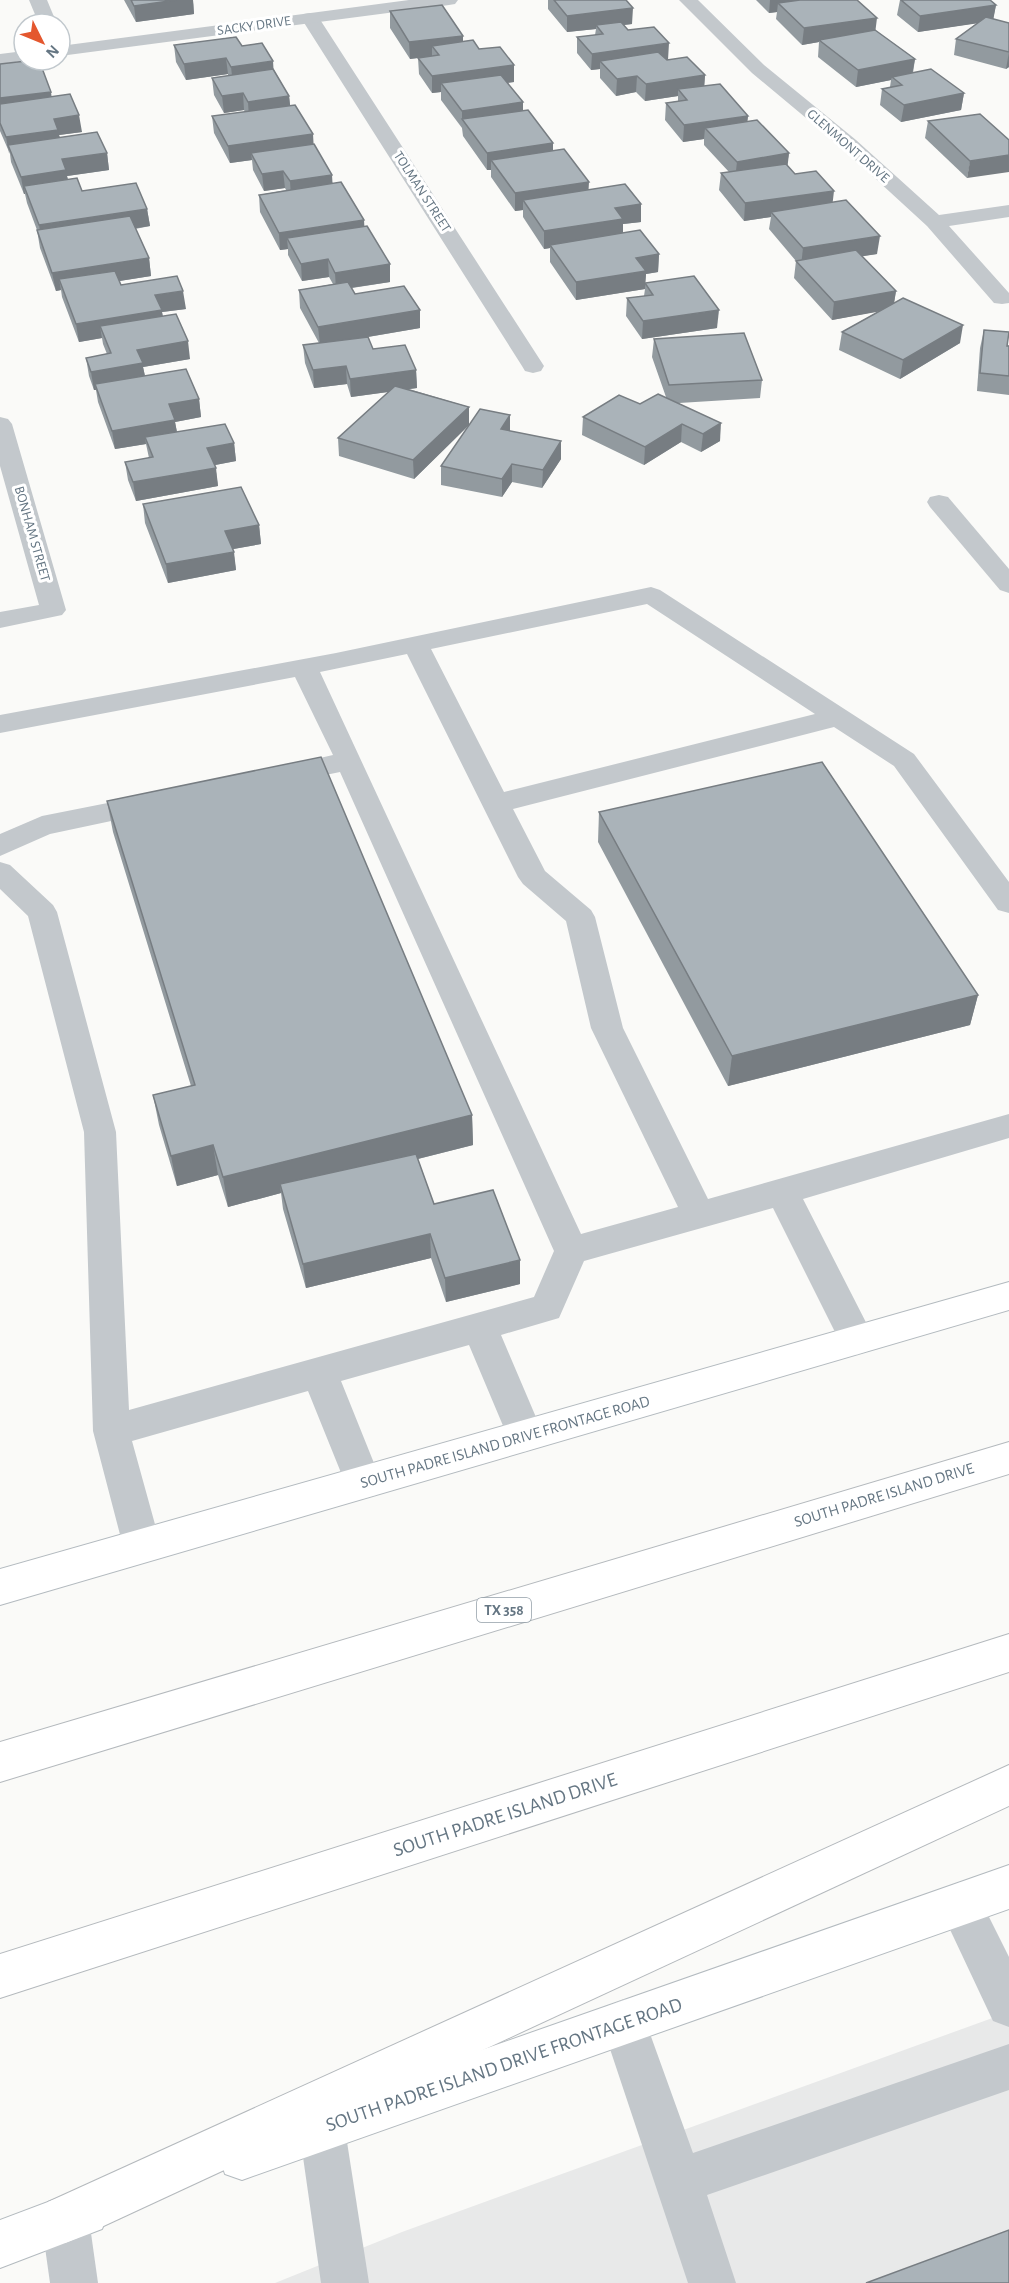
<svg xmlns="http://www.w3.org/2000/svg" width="1009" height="2283" font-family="'Alegreya Sans',sans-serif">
	<rect width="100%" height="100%" fill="#fafaf8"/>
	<path fill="#e8e9e9" d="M1009 2012V2283H275L402 2232Z"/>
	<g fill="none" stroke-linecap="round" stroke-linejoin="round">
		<g stroke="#b3babf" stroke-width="2">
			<g id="secondary">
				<path d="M1009 1282V1310L0 1605V1569Z"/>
				<path d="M1009 1865V1909L242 2180 225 2174 219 2157 225 2140 242 2134Z"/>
				<path d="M85 2188 102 2195 109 2212 102 2229 0 2268V2220Z"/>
			</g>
		</g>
		<g stroke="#b4b9bd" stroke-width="2">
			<g id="motorway">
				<path d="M1009 1442V1474L0 1782V1742Z"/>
				<path d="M1009 1634V1672L0 1998V1954Z"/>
				<path d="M1009 1765V1806L82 2236 65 2243 48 2236 41 2219 48 2202Z"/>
			</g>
		</g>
		<g fill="#c3c8cc" fill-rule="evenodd">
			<path d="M939 495 948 497 1009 569V593L1000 590 930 507 927 502 930 497Z"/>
			<path d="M651 587 660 590 914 754 1009 882V913L998 910 894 766 834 727 513 809 545 871 591 910 595 917 623 1028 708 1199 1009 1114V1138L803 1199 875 1340 870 1350 857 1355 844 1350 773 1208 584 1261 559 1318 501 1335 544 1436 538 1447 525 1452 512 1447 469 1345 341 1381 382 1483 376 1495 363 1499 350 1495 308 1391 132 1441 161 1546 156 1558 142 1563 128 1558 123 1546 93 1431 84 1132 28 916 0 889V862L10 865 53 905 57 912 116 1132 129 1410 534 1297 554 1251 340 772 282 784 272 781 268 775 272 769 333 755 295 677 0 733V715L336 653ZM647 604 815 714 504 792 431 649ZM407 654 518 877 523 884 566 921 591 1028 678 1207 581 1234 320 672Z"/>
			<path d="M153 794 163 796 167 803 163 810 50 834 0 856V834L42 816Z"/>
			<path d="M960 1882 975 1889 1009 1957V2027L993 2021 938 1904 945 1889Z"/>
			<path d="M624 1999 640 2006 693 2153 1009 2044V2090L707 2195 736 2283H688L601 2022 608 2006Z"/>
			<path d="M322 2106 338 2113 345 2129 369 2283H321L299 2129 306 2113Z"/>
			<path d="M65 2195 82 2202 89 2219 98 2283H50L41 2219 48 2202Z"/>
		</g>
		<g fill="#c3c8cc" fill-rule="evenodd">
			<path d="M29 0H47L57 24H39Z"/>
			<path d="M679 0H698L764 65 856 140 939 215 1009 205V217L949 226 1009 293V303L1002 304 994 303 927 226 842 148 752 73Z"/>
			<path d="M310 13 316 14 319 18 544 366 541 371 533 373 525 371 522 366 301 18 304 14Z"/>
			<path d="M0 417 8 419 12 424 66 610 62 615 0 628V612L39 605 0 466Z"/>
		</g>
		<g fill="#c3c8cc" fill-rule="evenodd">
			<path d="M409 0H458L455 4 449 5 60 56V46Z"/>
			<path d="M24 51V60H30L0 64V54Z"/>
		</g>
		<use href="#secondary" fill="#fff" fill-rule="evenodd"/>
		<use href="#motorway" fill="#fff" fill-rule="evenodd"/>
	</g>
	<g fill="#929a9f">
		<path d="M124 0H193L194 14 136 22Z"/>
		<path d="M548 0H626L632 24 624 25 628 30 668 60H667L705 75 704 86 748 116 747 122 789 153 787 165 795 174 832 202 877 254 862 256 896 291 894 303 960 343 900 379 839 350 842 332 879 311 832 320 794 278 796 261 769 229 771 217 744 221 719 190 721 173 729 172 704 145V139L683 142 665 120 666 103 678 101V96L645 101 636 92 616 96 600 78V69L591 70 577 53V37L595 35 596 29 567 32 548 9Z"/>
		<path d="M756 0H857L875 30 915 59 913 73 964 93 961 110 901 122 880 105 882 89 890 87 891 80 856 87 818 57 819 42 802 45 776 19 777 12 769 13Z"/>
		<path d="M900 0H990L996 5 993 19 1009 23V67L1006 69 954 55 956 39 977 23 918 32 897 15Z"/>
		<path d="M390 11 463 36V42L514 65V82L507 83 523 102V111L553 151 589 190 641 204V222L623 224V233L659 254 658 272 646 274 645 283 717 328 642 339 626 316 627 298 644 296 645 289 576 300 550 262V248L544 249 523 217V210L515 211 491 177V170H487L463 136 462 128 441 100V92L432 93 419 74 418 58 410 59 390 28Z"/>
		<path d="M174 45 242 46 274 70 289 96 290 105 314 145 333 184 364 220V226L390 264V282L352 288 355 294 420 310V328L368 337 373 349 416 370 417 388 409 389 469 407V425L414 479 339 456 338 438 388 392 351 397 347 384 314 388 305 363 303 345 319 343 300 308 299 290 333 284 329 277 302 281 288 255V249L280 250 260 212 259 195 286 190 285 188 264 191 253 170 252 160 230 163 214 133 212 116 245 112 244 110 224 113 214 95 212 78 228 76V74L186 80 176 62Z"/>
		<path d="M0 64 51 97 82 132 59 135 60 137 107 153 109 170 67 176 68 179 82 191 147 209 150 226 135 229 149 258 151 276 119 281 121 285 186 309 162 312 163 316 190 359 143 367 145 376 199 399 201 417 175 422 177 432 234 443 236 461 215 465 218 486 136 501 128 480 125 462 149 458 146 444 115 449 98 402 96 390H94L89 376 86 358 107 354 103 344 102 338 79 342 62 297 61 290 56 291 40 248 37 230 27 203 25 194H24L11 162 10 154 0 131Z"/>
		<path d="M980 114 967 178 925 138 928 121Z"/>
		<path d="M984 330 1009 346V395L977 391 980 348Z"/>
		<path d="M654 339 762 380 760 398 679 403 720 441 701 452 681 442 644 465 582 435 583 417 640 404 666 397 652 357Z"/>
		<path d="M510 431 561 459 542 488 512 482 502 497 441 485V466Z"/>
		<path d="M143 504 259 525 261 544 233 549 236 570 168 583 145 523Z"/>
		<path d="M107 801 472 1115 473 1145 418 1159 434 1204 520 1284 446 1302 431 1258 306 1288 283 1209 281 1193 228 1207 218 1175 177 1186 159 1125 153 1095 191 1086 113 832Z"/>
		<path d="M599 812 978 995 970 1025 728 1086 598 842Z"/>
	</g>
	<g fill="#777d82">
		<path d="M176 0H193L194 14 136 22 134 6Z"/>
		<path d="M770 0H828L778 3 777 12 769 13Z"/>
		<path d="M996 5 993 21 918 32 920 16Z"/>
		<path d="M633 8 632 24 598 28 596 25V29L567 32V16Z"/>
		<path d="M877 18 875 34 819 40V42L802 45 804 28Z"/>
		<path d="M463 36V52L432 46V56L410 59 409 42Z"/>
		<path d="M669 43 668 60 607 68 600 61V69L591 70 592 54Z"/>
		<path d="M1009 52V67L1006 69Z"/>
		<path d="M226 58 228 74 186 80 184 64Z"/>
		<path d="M915 59 912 75 892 77 891 80 856 87 858 70Z"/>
		<path d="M273 61 274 78 233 84 231 67Z"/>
		<path d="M514 65V82L447 91 441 83V92L432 93V76Z"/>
		<path d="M705 75 704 91 678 89V96L645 101 646 84Z"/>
		<path d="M637 76 636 92 616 96 617 79Z"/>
		<path d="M51 92 53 109 0 116V98Z"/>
		<path d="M243 93 244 110 224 113 222 96Z"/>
		<path d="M964 93 961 110 901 122 904 105Z"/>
		<path d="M289 96 291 113 249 119 248 102Z"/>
		<path d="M523 102V119H462V128V111Z"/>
		<path d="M79 115 82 132 59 135 61 147 8 145 9 154 6 137 54 119Z"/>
		<path d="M748 116 746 133 705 128 704 139 683 142 684 125Z"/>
		<path d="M313 134 314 151 251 153 252 160 230 163 228 146Z"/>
		<path d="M553 143V161L491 160V170H487V153Z"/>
		<path d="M107 153 109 170 67 176 69 188 24 186 25 194H24L21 177 62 159Z"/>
		<path d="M789 153 787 171 735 179 737 162Z"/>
		<path d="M1009 155V172L967 178 970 161Z"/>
		<path d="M283 171 285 188 264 191 262 174Z"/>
		<path d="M332 175 333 192 291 198 290 181Z"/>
		<path d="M589 182 588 199 523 200V210L515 211V193Z"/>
		<path d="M834 191 832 208 771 212V217L744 221 745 203Z"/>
		<path d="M641 204V222L623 224V236L550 245V248L544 249V231L615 208Z"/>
		<path d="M147 209 150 226 42 243 39 225Z"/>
		<path d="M364 220 365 237 287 238 288 249 280 250 279 233Z"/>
		<path d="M880 236 877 254 801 266 803 248Z"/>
		<path d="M659 254 658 272 646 274 645 289 576 300V282L636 258Z"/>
		<path d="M149 258 151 276 63 290 59 279 61 290 56 291 52 273Z"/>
		<path d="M328 259 329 277 302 281 301 264Z"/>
		<path d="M390 264V282L336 290 335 273Z"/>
		<path d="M183 291 186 309 162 312 164 328 100 326 102 338 79 342 76 324 155 295Z"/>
		<path d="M896 291 893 309 832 320 834 302Z"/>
		<path d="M420 310V328L320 345 318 327Z"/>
		<path d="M719 310 717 328 642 339 643 321Z"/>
		<path d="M963 325 960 343 900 379 903 360Z"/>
		<path d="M188 341 190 359 143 367 146 381 95 384 96 390H94L91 372 137 350Z"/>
		<path d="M346 366 347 384 314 388 313 370Z"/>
		<path d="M416 370 417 388 351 397 350 379Z"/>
		<path d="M199 399 201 417 175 422 178 438 145 437 146 444 115 449 112 431 169 404Z"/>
		<path d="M469 407V425L414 479 413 460Z"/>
		<path d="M510 415V433L501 429Z"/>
		<path d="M721 423 720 441 701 452 703 434Z"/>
		<path d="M682 424 681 442 644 465 645 447Z"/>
		<path d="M561 441V459L542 488 543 470Z"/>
		<path d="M234 443 236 461 210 466 207 448Z"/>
		<path d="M512 464V482L502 497V479Z"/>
		<path d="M216 468 218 486 136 501 133 482Z"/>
		<path d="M259 525 261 544 228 550 225 531Z"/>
		<path d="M234 552 236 570 168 583 166 564Z"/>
		<path d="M978 995 970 1025 728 1086 732 1056Z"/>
		<path d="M472 1115 473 1145 282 1193 280 1184 281 1193 228 1207 223 1177Z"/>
		<path d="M213 1145 218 1175 177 1186 171 1156Z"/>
		<path d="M430 1234 431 1258 306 1288 303 1264Z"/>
		<path d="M520 1260V1284L446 1302 445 1278Z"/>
	</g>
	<g fill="#aab3b9" stroke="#777d82" stroke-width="1.5">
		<path d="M131 0H176L134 6Z"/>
		<path d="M554 0H626L633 8 567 16Z"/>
		<path d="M800 0H857L877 18 804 28 778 3Z"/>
		<path d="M901 0H990L996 5 920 16Z"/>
		<path d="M442 5 463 36 409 42 390 11Z"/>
		<path d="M986 17 1009 23V52L956 39Z"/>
		<path d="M621 22 628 30 654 27 669 43 592 54 577 37 603 34 596 25Z"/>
		<path d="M875 30 915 59 858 70 819 40Z"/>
		<path d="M236 37 242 46 262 43 273 61 231 67 226 58 184 64 174 45Z"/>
		<path d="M473 40 479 49 500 47 514 65 432 76 418 58 439 55 432 46Z"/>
		<path d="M658 52 667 60 687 57 705 75 646 84 637 76 617 79 600 61Z"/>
		<path d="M35 60H39L51 92 0 98V64Z"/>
		<path d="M273 69 289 96 248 102 243 93 222 96 212 78Z"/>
		<path d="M931 69 964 93 904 105 882 89 902 85 892 77Z"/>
		<path d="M501 75 523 102 462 111 441 83Z"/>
		<path d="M720 84 748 116 684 125 666 103 687 100 678 89Z"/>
		<path d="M70 94 79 115 54 119 58 130 6 137 0 123V104Z"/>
		<path d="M295 105 313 134 228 146 212 116Z"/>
		<path d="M528 110 553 143 487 153 462 119Z"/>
		<path d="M980 114 1009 140V155L970 161 928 121Z"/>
		<path d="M757 120 789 153 737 162 705 128Z"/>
		<path d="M97 132 107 153 62 159 66 170 21 177 8 145Z"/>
		<path d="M314 144 332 175 290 181 283 171 262 174 251 153Z"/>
		<path d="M564 149 589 182 515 193 491 160Z"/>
		<path d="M786 164 795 174 816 171 834 191 745 203 721 173Z"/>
		<path d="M77 178 82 191 136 183 147 209 39 225 24 186Z"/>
		<path d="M341 182 364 220 279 233 259 195Z"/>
		<path d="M625 184 641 204 615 208 623 219 544 231 523 200Z"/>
		<path d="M846 200 880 236 803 248 771 212Z"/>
		<path d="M130 216 149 258 52 273 37 230Z"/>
		<path d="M367 226 390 264 335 273 328 259 301 264 287 238Z"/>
		<path d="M640 230 659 254 636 258 646 271 576 282 550 245Z"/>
		<path d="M856 250 896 291 834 302 796 261Z"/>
		<path d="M115 271 121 285 177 276 183 291 155 295 162 310 76 324 59 279Z"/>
		<path d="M694 276 719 310 643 321 627 298 653 295 645 283Z"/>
		<path d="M348 282 355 294 404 286 420 310 318 327 299 290Z"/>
		<path d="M903 298 963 325 903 360 842 332Z"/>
		<path d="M176 314 188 341 137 350 143 363 91 372 86 358 111 353 100 326Z"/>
		<path d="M984 330 1009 332 1007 346H1009V376L980 373Z"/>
		<path d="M744 333 762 380 669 385 654 339Z"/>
		<path d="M368 337 373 349 405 345 416 370 350 379 346 366 313 370 303 345Z"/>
		<path d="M186 369 199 399 169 404 175 420 112 431 95 384Z"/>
		<path d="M395 386 469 407 413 460 338 438Z"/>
		<path d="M658 394 721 423 703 434 682 424 645 447 583 417 619 395 640 404Z"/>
		<path d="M480 409 510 415 501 429 561 441 543 470 512 464 502 479 441 466Z"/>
		<path d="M225 424 234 443 207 448 216 468 133 482 125 462 153 457 145 437Z"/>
		<path d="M241 487 259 525 225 531 234 552 166 564 143 504Z"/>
		<path d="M321 757 472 1115 223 1177 213 1145 171 1156 153 1095 195 1085 107 801Z"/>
		<path d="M822 762 978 995 732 1056 599 812Z"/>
		<path d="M416 1154 434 1204 493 1190 520 1260 445 1278 430 1234 303 1264 280 1184Z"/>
		<path d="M1009 2230V2283H866Z"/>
	</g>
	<g text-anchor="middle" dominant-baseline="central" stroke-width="6" stroke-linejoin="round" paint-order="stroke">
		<g font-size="14" fill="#657683" stroke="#fff">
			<text transform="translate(254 26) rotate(-8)">SACKY DRIVE</text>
			<text transform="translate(848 146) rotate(41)">GLENMONT DRIVE</text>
			<text transform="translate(422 192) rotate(57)">TOLMAN STREET</text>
			<text transform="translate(32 534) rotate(74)">BONHAM STREET</text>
		</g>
		<rect fill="#fff" stroke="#939fa8" stroke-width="1.5" x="477" y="1598" width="54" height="24" rx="4.5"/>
		<g font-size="15" font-weight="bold" fill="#657683">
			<text x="504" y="1610">TX 358</text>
		</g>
		<g font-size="16" fill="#657683" stroke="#fff">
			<text transform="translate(505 1442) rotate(-16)">SOUTH PADRE ISLAND DRIVE FRONTAGE ROAD</text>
			<text transform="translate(884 1495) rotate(-17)">SOUTH PADRE ISLAND DRIVE</text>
		</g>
		<g font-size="20" fill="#657683" stroke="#fff">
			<text transform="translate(505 1815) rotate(-18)">SOUTH PADRE ISLAND DRIVE</text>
			<text transform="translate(504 2065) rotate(-19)">SOUTH PADRE ISLAND DRIVE FRONTAGE ROAD</text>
		</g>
	</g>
	<g transform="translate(42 42) rotate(133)"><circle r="28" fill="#ffffff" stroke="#c1c8cd" stroke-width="1.5"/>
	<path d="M0-4.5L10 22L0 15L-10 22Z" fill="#e4572e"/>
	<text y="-9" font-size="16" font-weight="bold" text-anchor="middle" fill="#657683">N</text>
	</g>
</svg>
